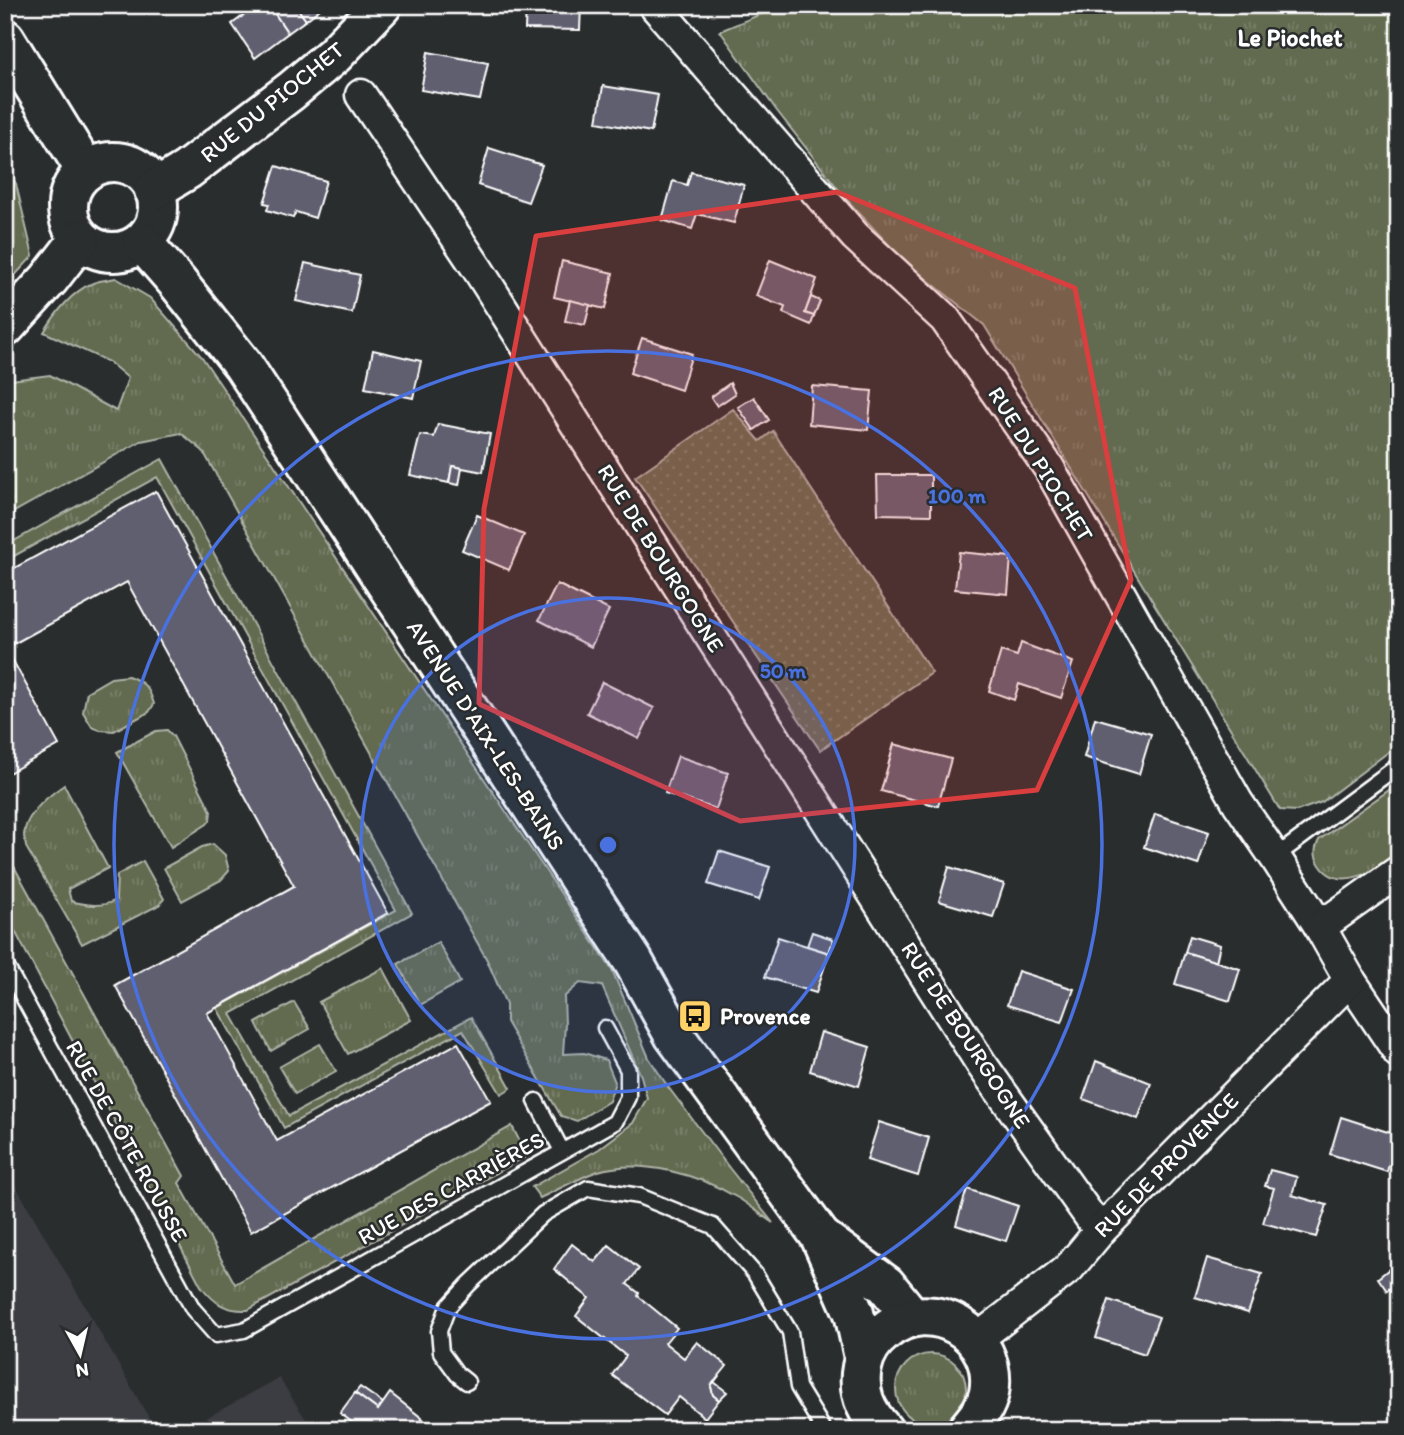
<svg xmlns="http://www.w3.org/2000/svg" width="1404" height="1435" font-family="Itim,sans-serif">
	<defs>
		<pattern id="grass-tufts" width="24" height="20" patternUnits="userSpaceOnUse" patternTransform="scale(1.75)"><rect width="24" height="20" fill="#626a50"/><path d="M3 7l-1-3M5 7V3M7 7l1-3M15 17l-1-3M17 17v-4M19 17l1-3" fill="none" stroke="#7a806a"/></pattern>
		<pattern id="park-dots" width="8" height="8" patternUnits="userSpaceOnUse" patternTransform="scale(1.75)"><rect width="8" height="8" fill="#626a50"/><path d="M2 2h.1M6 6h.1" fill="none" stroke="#7a806a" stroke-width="1.8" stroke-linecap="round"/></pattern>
	</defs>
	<rect width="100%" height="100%" fill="#2a2d2e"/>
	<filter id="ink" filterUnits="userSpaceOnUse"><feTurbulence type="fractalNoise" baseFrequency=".0143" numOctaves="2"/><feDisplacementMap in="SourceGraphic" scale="14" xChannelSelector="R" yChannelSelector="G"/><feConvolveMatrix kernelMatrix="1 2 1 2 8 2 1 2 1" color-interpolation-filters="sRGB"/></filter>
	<g filter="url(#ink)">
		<g fill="#3a3c42">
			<path d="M5 1167 156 1430H5Z"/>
			<path d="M279 1378 313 1430H184Z"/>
		</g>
		<g fill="url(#grass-tufts)" stroke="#b0b4a8" stroke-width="2">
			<path d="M783 5H1399V744L1322 802 1297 811 1280 810 984 325 904 261 847 200 777 111 720 31Z"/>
			<path d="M5 161 16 184 33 256 5 286Z"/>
			<path d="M116 278 150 298 202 357 612 970 649 1058 668 1087 730 1169 773 1223C761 1215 750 1205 738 1198 699 1175 643 1158 598 1171 581 1177 557 1190 540 1198L532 1187 599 1149 633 1123 647 1098 641 1076 602 986 580 983 564 997 565 1024 563 1054 584 1053 606 1060 615 1082 609 1101 577 1121 561 1116 506 1022V1004L487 960 203 451 181 433 141 441 5 517V383L11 380 50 375 116 411 128 378 109 362 44 332C56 313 71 292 93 283 100 280 108 280 116 278Z"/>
			<path d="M162 459 412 913 231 1014 289 1116 471 1017 511 1088 501 1094 463 1030 284 1128 217 1008 396 910 157 477 5 561V546Z"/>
			<path d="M128 676C144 682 149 687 154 704L149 712 114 731 100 730 92 727 83 712 87 692 111 678Z"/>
			<path d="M167 730 173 736 211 811 210 820 207 824 171 847 117 752 156 731Z"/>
			<path d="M1399 783V855C1378 869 1339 894 1320 865 1314 856 1314 850 1319 840Z"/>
			<path d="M64 785 108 868 68 889 71 901C86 905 102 908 116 900L117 875 143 861 164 899 159 905 82 944 26 847C26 843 24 839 24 835 25 815 48 796 64 785Z"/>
			<path d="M213 844 225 855 229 871 221 880 182 901 164 868 202 847Z"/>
			<path d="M5 850 184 1176 179 1183 235 1284 512 1126 527 1156 248 1310C226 1311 215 1304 201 1286L5 912Z"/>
			<path d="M438 942 460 982 420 1005 398 964Z"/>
			<path d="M383 968 411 1020 348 1054 319 1002Z"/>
			<path d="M294 1002 310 1029 271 1051 256 1023Z"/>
			<path d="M320 1044 336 1071 295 1094 279 1067Z"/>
			<circle cx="931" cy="1389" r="35"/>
		</g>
		<path fill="url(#park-dots)" stroke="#b0b4a8" stroke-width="2" d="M733 409 760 441 773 431 932 673 820 750 635 477Z"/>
		<g fill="#605e70" stroke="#fff" stroke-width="2">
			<path d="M258 5H269L288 33 255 58 232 24Z"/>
			<path d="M269 5H295L306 20 288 33Z"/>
			<path d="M295 5H325L306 20Z"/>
			<path d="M526 5H581L580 30 525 29Z"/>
			<path d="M428 52 488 63 480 100 421 90Z"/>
			<path d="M603 86 658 95 651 132 597 122Z"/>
			<path d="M489 148 542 165 528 202 478 185Z"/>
			<path d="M276 166 326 181 315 218 296 212 293 218 267 210 269 204 264 203Z"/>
			<path d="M691 172 744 185 734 223 697 214 692 229 662 220 673 181 687 185Z"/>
			<path d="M770 260 817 279 805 313 814 316 811 325 783 313 785 307 756 296Z"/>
			<path d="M562 261 613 273 605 309 554 297Z"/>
			<path d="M305 263 360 275 352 313 296 301Z"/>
			<path d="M811 297 820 301 814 316 805 313Z"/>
			<path d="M570 300 590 305 585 325 565 321Z"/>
			<path d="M642 338 692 354 681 390 630 373Z"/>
			<path d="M373 350 421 361 413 398 365 388Z"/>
			<path d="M730 383 735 394 717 406 711 397Z"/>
			<path d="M812 386 872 391 868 430 809 424Z"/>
			<path d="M754 397 769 420 754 430 738 407Z"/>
			<path d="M438 424 490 434 483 472 452 466 449 483 410 475 420 435 434 437Z"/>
			<path d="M452 466 462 468 459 485 449 483Z"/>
			<path d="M877 475H931V515L878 514Z"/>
			<path d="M156 491 388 913 207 1013 277 1141 458 1043 491 1101 251 1232 115 985 294 886 127 582 6 648 59 745 5 775V573Z"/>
			<path d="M477 515 524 535 509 570 462 550Z"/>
			<path d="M959 552 1011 557 1008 594 955 589Z"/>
			<path d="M557 584 609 610 591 647 539 620Z"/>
			<path d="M1021 643 1073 662 1061 698 1019 684 1014 700 989 691 1001 651 1017 656Z"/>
			<path d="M602 682 654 708 639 739 587 713Z"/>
			<path d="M1095 718 1151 734 1139 774 1084 757Z"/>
			<path d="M894 744 951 759 938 806 881 791Z"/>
			<path d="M678 756 728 773 716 809 665 793Z"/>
			<path d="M1155 814 1209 832 1198 865 1144 847Z"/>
			<path d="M719 851 770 867 759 900 708 884Z"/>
			<path d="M949 867 1004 884 993 917 939 901Z"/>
			<path d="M812 932 833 939 829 953 807 946Z"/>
			<path d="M1190 936 1220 945 1216 962 1185 952Z"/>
			<path d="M778 937 829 953 816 993 765 977Z"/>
			<path d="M1185 952 1240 969 1230 1001 1175 984Z"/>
			<path d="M1018 971 1074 989 1062 1022 1007 1005Z"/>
			<path d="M821 1032 870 1047 859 1086 810 1071Z"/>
			<path d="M1096 1061 1151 1083 1138 1119 1083 1099Z"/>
			<path d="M1341 1117 1397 1135 1387 1172 1330 1154Z"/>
			<path d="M879 1122 929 1138 918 1176 867 1160Z"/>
			<path d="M1270 1170 1297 1177 1292 1195 1327 1205 1316 1237 1263 1223 1274 1188 1265 1186Z"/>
			<path d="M967 1189 1018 1206 1006 1241 956 1225Z"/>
			<path d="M572 1244 595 1262 609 1245 639 1269 627 1284 639 1293 638 1296 677 1328 665 1343 684 1358 697 1342 727 1366 711 1386 713 1395 719 1400 705 1418 679 1397 665 1415 612 1375 626 1356 576 1316 589 1298 554 1269Z"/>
			<path d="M1207 1258 1262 1274 1248 1313 1195 1297Z"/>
			<path d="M1399 1261V1296L1391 1287 1387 1291 1378 1278Z"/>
			<path d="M1109 1300 1159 1317 1145 1354 1096 1338Z"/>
			<path d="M714 1382 727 1392 719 1400 713 1395 711 1386Z"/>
			<path d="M360 1387 383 1403 378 1410 355 1393Z"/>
			<path d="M355 1393 378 1410 390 1393 423 1419 414 1430H362L340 1413Z"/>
		</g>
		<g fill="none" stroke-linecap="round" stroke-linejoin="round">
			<g stroke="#fff" stroke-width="19">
				<g id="lane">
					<path d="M1275 857 1399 765"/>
					<path d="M5 964 193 1309 216 1335 244 1330 615 1122 628 1097V1070L605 1028"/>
					<path d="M536 1101 562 1151"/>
					<path d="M467 1382 457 1374 441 1352 439 1331 448 1307 468 1285 543 1214 588 1188 639 1196 713 1226 755 1274 790 1332 798 1387 824 1430"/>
				</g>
			</g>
			<g stroke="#fff" stroke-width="35">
				<g id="street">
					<path d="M654 5 855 236 945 319 1049 468 1238 803 1275 857 1320 927 1350 980 1399 1053"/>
					<path d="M361 95 477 268 982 1065 1100 1231"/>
					<path d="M1320 927 1399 871"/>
					<path d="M976 1340 1069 1268 1100 1231 1350 980"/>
				</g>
			</g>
			<g stroke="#fff" stroke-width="44">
				<g id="secondary">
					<path d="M5 39 86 171"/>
					<circle cx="113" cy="207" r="45"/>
					<path d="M154 190 187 170 291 91 334 55 382 5"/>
					<path d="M142 242 177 282 243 365 633 961 674 1035 820 1236 854 1313 864 1357"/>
					<path d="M5 327 49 279 80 239"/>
					<path d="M822 1238 886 1285 912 1317"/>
					<path d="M883 1430C866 1412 857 1392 862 1367 865 1353 872 1341 884 1332 930 1292 1000 1334 989 1393 986 1408 976 1419 967 1430"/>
				</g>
			</g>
			<use href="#lane" stroke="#2a2d2e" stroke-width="14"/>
			<use href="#street" stroke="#2a2d2e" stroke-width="30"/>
			<use href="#secondary" stroke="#2a2d2e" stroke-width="38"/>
		</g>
	</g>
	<path fill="#da3e3e" fill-opacity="0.2" stroke="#da3e3e" stroke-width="5" stroke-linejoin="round" d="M837 192 1075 288 1131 580 1037 790 740 821 479 704 484 509 536 236Z"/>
	<circle cx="608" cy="845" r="247" fill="#4a71e0" fill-opacity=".12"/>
	<g fill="none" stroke="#4a71e0" stroke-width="3.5">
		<circle cx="608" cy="845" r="247"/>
		<circle cx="608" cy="845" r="494"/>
	</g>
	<defs>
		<g id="bus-square" transform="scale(1.75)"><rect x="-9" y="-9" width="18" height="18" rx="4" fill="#ffd166" stroke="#2a2d2e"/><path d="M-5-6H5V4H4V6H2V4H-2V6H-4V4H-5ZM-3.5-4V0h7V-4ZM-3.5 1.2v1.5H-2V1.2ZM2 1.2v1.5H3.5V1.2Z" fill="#111"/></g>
	</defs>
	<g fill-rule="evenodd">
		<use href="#bus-square" x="695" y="1016"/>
	</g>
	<g text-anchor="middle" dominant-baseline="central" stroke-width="5" stroke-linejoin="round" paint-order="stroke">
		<g font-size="23" fill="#fff" stroke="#2a2d2e">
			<text transform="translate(272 102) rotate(-39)">RUE DU PIOCHET</text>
			<text transform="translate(1041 464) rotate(58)">RUE DU PIOCHET</text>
			<text transform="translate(661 558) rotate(58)">RUE DE BOURGOGNE</text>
			<text transform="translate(486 735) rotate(57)">AVENUE D'AIX-LES-BAINS</text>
			<text transform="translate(966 1035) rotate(57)">RUE DE BOURGOGNE</text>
			<text transform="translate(127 1141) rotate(61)">RUE DE CÔTE ROUSSE</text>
			<text transform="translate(1166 1165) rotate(-45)">RUE DE PROVENCE</text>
			<text transform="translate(451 1188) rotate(-29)">RUE DES CARRIÈRES</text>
		</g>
		<g font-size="23" font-weight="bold" fill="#fff" stroke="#2a2d2e" text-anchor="start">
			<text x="720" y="1016">Provence</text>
		</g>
		<g font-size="24" font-weight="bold" fill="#fff" stroke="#2a2d2e">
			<text x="1290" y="37">Le Piochet</text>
		</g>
	</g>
	<circle cx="608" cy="845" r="10" fill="#4a71e0" stroke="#2a2d2e" stroke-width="3.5"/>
	<g font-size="21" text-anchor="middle" font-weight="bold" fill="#4a71e0" stroke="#2a2d2e" stroke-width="5" stroke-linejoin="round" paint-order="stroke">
		<text x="957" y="503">100 m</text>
		<text x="783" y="678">50 m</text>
	</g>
	<rect width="1404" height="1435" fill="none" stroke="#2a2d2e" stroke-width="28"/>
	<rect x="14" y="14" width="1376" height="1407" fill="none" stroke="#fff" stroke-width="2.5" filter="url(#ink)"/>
	<g transform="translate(80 1354) rotate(172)" stroke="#2a2d2e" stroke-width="5" paint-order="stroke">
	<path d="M0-5L12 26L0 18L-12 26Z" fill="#ffffff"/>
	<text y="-10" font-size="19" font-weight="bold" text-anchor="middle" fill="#ffffff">N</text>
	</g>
</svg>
